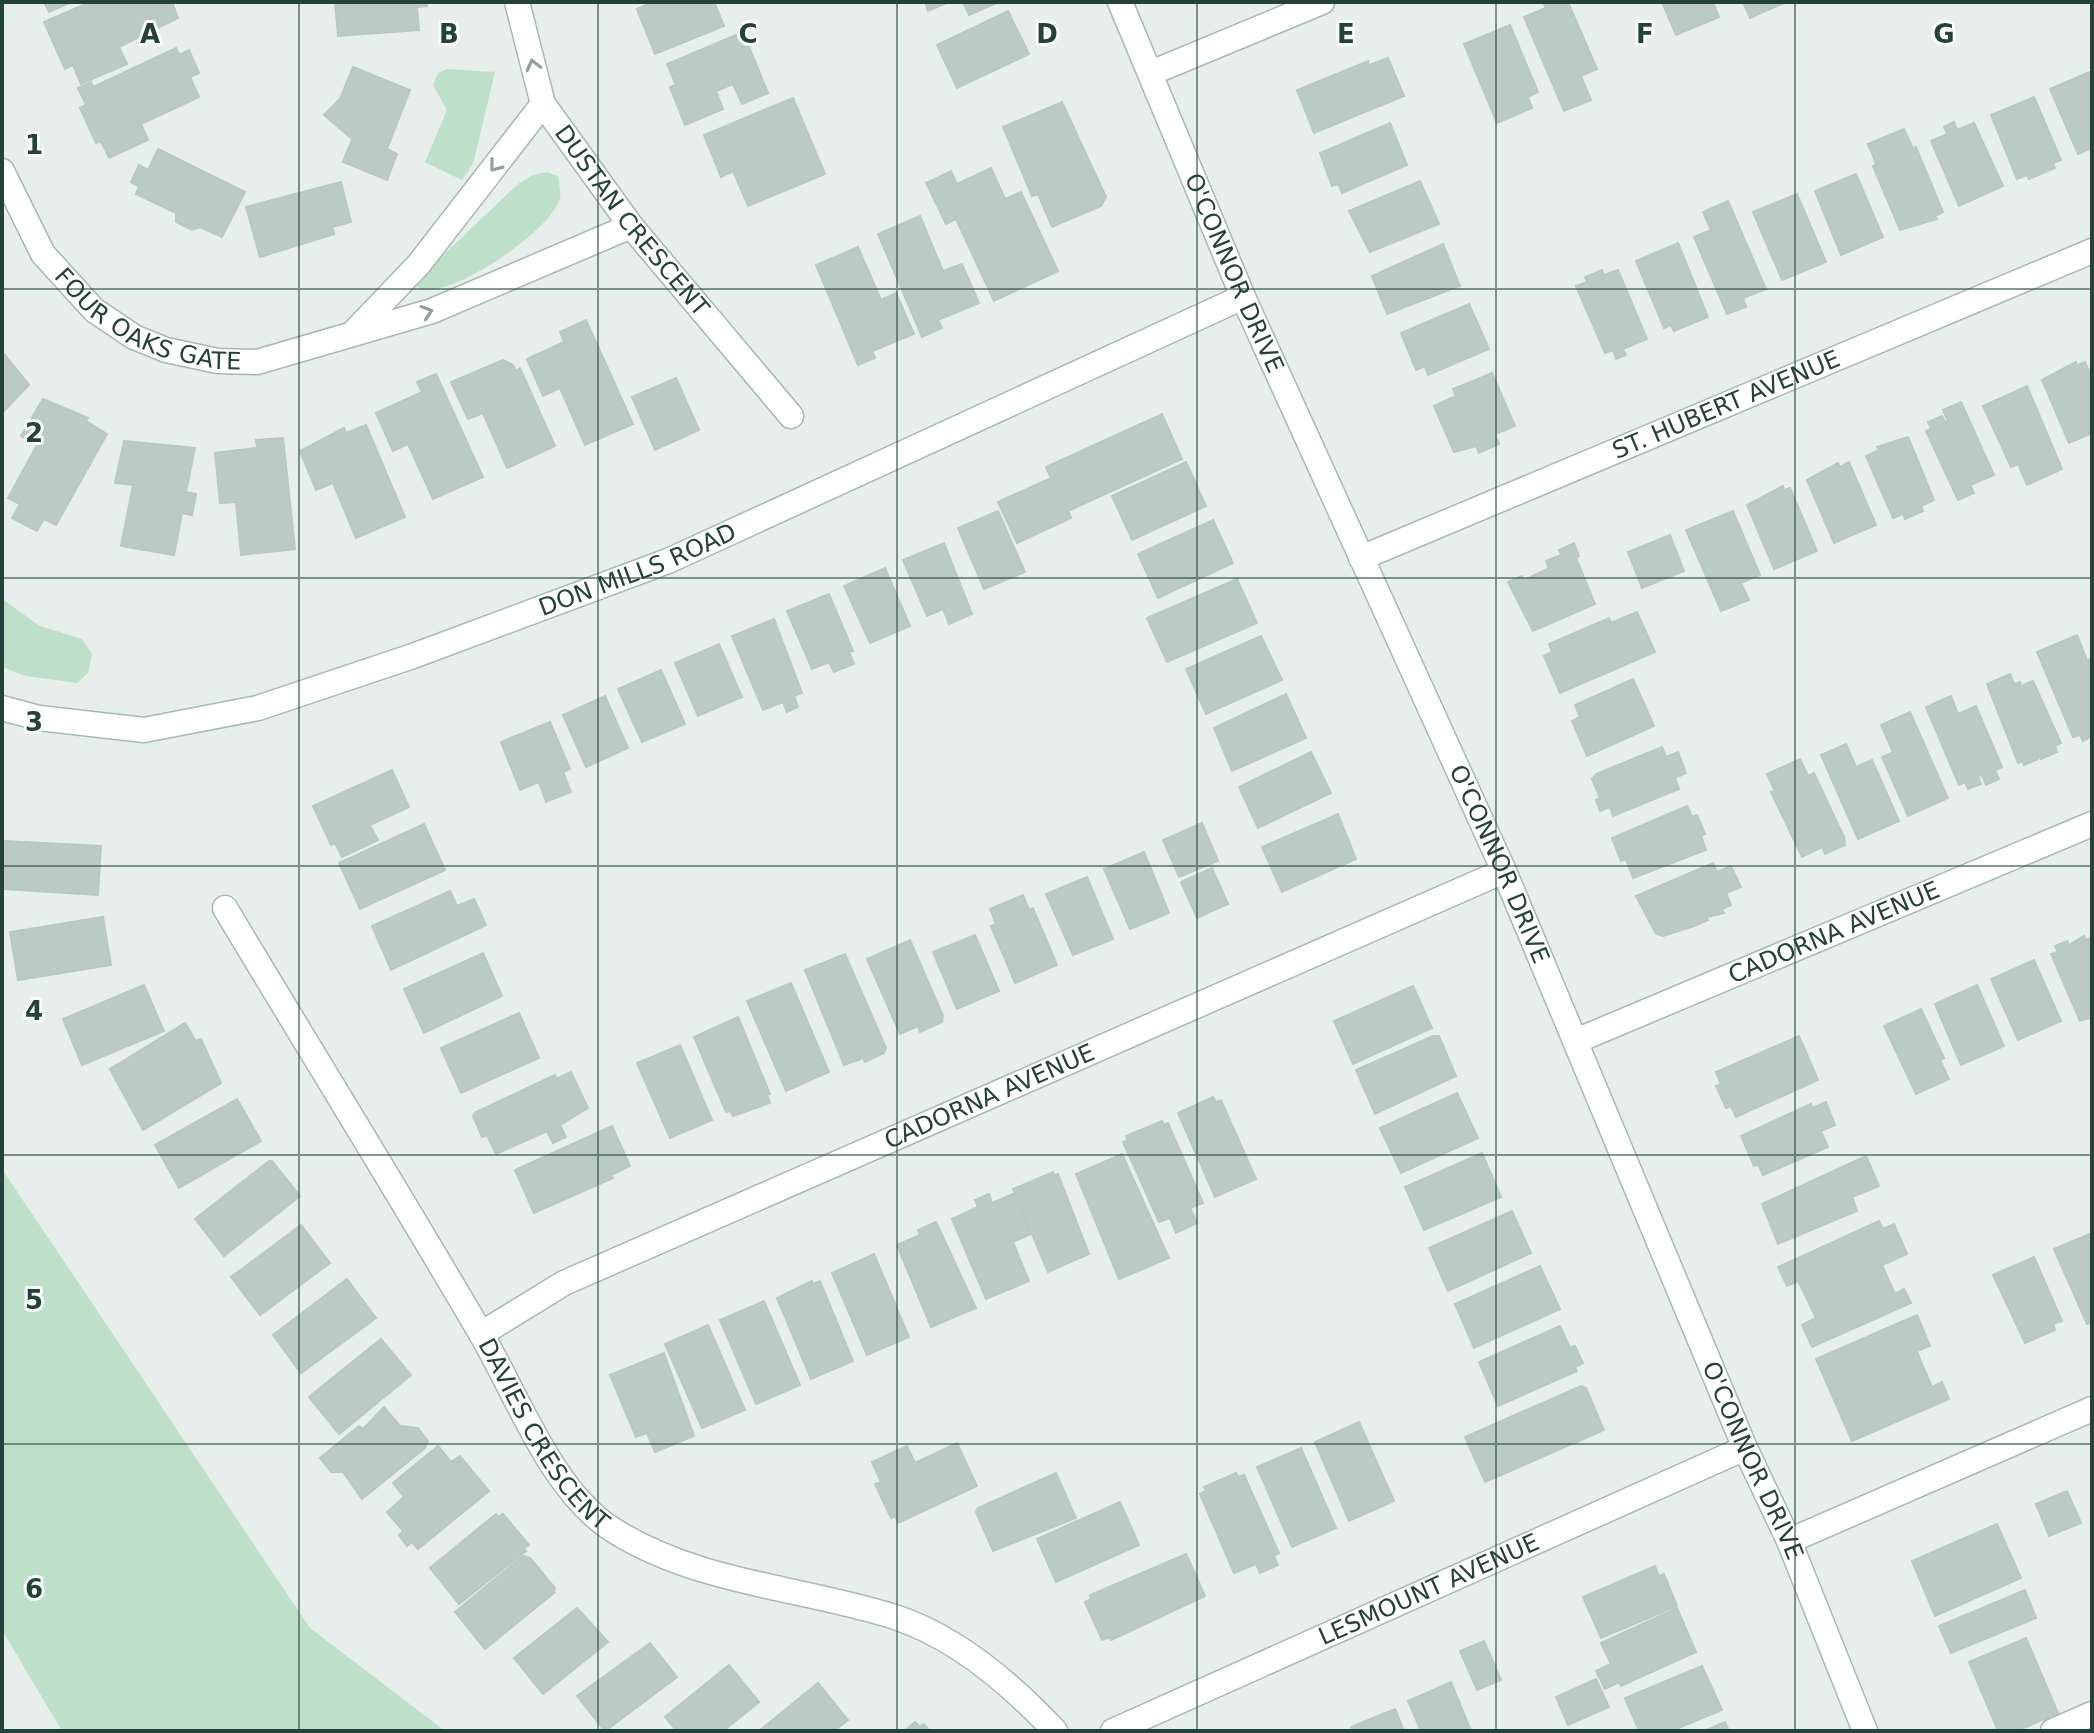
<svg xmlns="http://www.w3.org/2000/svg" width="2094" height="1733" font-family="'DejaVu Sans',sans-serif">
	<rect width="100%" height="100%" fill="#e6efeb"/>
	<g fill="#bfe0c8">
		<path d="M447 69 495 72 473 164 462 180 425 162 447 110 433 85 438 73Z"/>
		<path d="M547 172 558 176C559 184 562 194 559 201 547 233 452 299 418 289L417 280 518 184 533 175Z"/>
		<path d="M2 599 40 626 82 639 92 654 88 673 77 683 26 676 2 667Z"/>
		<path d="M2 1169 310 1628 445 1731H62L2 1630Z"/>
	</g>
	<g fill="#bbcac4" stroke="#b8c9c2" stroke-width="2">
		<path d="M44 2H72L49 12Z"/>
		<path d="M90 2H172L178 18 119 47 127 64 81 84 73 65 65 69 44 22Z"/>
		<path d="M335 2H427V6L417 7 419 30 338 36Z"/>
		<path d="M653 2H714L724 26 655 54 637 9Z"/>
		<path d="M925 2H949L928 11Z"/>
		<path d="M963 2H999L969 15Z"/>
		<path d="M1543 2H1568L1597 69 1581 76 1591 100 1564 111 1524 17 1546 8Z"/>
		<path d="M1662 2H1713L1719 17 1676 35Z"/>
		<path d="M1743 2H1784V3L1750 18Z"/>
		<path d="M1008 11 1029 54 957 88 937 45Z"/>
		<path d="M1510 25 1538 92 1528 97 1532 108 1497 123 1464 44Z"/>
		<path d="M743 32 768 93 742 104 733 84 716 91 723 109 685 125 670 87 676 85 667 64Z"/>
		<path d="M176 48 179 55 189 50 199 73 190 77 199 97 141 124 148 140 109 158 101 141 96 143 80 108 86 105 78 88 91 82 93 87Z"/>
		<path d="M1388 58 1404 96 1314 133 1297 90 1368 61 1369 65Z"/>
		<path d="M353 67 410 90 387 149 397 154 387 180 343 162 352 139 324 115 340 99Z"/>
		<path d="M2092 71V148L2078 154 2050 89Z"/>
		<path d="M2034 97 2061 160 2053 163 2055 168 2029 179 2027 175 2017 179 1991 115Z"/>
		<path d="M793 98 825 174 748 206 733 171 721 177 704 135Z"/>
		<path d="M1062 102 1106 197 1101 206 1052 227 1038 194 1032 196 1003 127Z"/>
		<path d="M1954 122 1957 130 1974 123 2003 186 1959 206 1931 141 1947 134 1944 127Z"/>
		<path d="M1390 123 1407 165 1342 193 1338 184 1332 186 1320 153Z"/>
		<path d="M1904 129 1913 149 1916 147 1943 212 1935 216 1937 219 1900 230 1873 166 1876 164 1868 144Z"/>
		<path d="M158 149 245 192 222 237 200 227 192 230 176 222V213L136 194 139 187 131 182 139 165 148 170Z"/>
		<path d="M991 168 1005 199 1021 192 1058 271 994 301 956 219 946 224 926 183 951 171 957 184Z"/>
		<path d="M1856 174 1883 237 1841 255 1815 191Z"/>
		<path d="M1420 181 1439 224 1370 252 1349 211Z"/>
		<path d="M341 182 351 222 332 227 334 234 260 257 246 207Z"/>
		<path d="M1797 194 1826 262 1782 280 1753 212Z"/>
		<path d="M1728 201 1766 289 1743 298 1746 307 1727 314 1694 237 1711 230 1703 212Z"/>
		<path d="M920 216 943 271 962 264 979 303 938 320 942 328 922 337 878 234Z"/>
		<path d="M1678 243 1708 317 1674 331 1671 325 1664 328 1636 261Z"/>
		<path d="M1443 244 1460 286 1387 314 1372 276Z"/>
		<path d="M858 247 881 300 896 293 914 334 872 351 875 358 858 365 816 265Z"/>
		<path d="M1602 270 1604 275 1618 270 1647 339 1623 349 1626 355 1616 359 1613 350 1605 353 1576 286 1587 282 1585 277Z"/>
		<path d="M1469 304 1489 349 1428 375 1425 366 1416 370 1401 333Z"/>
		<path d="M586 320 633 424 585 445 560 388 543 396 527 359 564 342 560 332Z"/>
		<path d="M2 351 29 385 2 413Z"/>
		<path d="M503 360 513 365 516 371 520 368 555 446 507 468 483 413 468 419 451 382Z"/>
		<path d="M2076 362 2077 365 2085 362 2092 378V433L2069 443 2042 380Z"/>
		<path d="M1492 373 1515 426 1495 434 1499 444 1479 453 1476 446 1454 452 1434 406 1456 396 1453 389Z"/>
		<path d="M436 374 483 477 433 499 408 444 393 451 376 413 422 392 417 382Z"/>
		<path d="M676 378 699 430 655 450 632 397Z"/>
		<path d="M2027 386 2062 469 2027 485 2018 464 2011 467 1983 406Z"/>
		<path d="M43 399 88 418 86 421 107 434 56 525 44 519 37 531 12 518 20 504 8 498 37 445 21 436Z"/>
		<path d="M1961 402 1994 475 1970 485 1974 493 1958 500 1926 431 1931 429 1928 422 1942 416 1945 422 1948 421 1943 410Z"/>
		<path d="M1162 414 1182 459 1068 511 1071 518 1017 543 998 502 1051 478 1046 467Z"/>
		<path d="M366 425 405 517 356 538 333 483 316 490 300 451 344 428 346 433Z"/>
		<path d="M1908 437 1934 500 1921 506 1923 511 1905 519 1903 514 1893 518 1866 456 1879 450 1877 447Z"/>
		<path d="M283 438 295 549 241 555 236 502 220 503 215 453 257 448 256 440Z"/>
		<path d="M124 441 195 448 186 492 196 494 192 515 182 513 174 555 121 546 133 485 115 483Z"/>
		<path d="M1186 462 1206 506 1132 540 1112 496Z"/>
		<path d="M1849 462 1876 525 1834 543 1807 480 1838 463 1840 467Z"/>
		<path d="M1783 486 1784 490 1790 488 1817 551 1774 569 1747 505Z"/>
		<path d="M998 511 1025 572 984 589 958 528Z"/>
		<path d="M1733 511 1760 575 1741 583 1749 600 1721 611 1686 530Z"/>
		<path d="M1213 520 1233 563 1158 598 1138 554Z"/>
		<path d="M1670 535 1684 571 1642 588 1628 552Z"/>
		<path d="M944 543 972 614 949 624 943 609 927 616 903 560Z"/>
		<path d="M1574 543 1579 556 1576 558 1595 604 1533 631 1508 582 1522 576 1524 580 1549 568 1546 561 1561 555 1559 550Z"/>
		<path d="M885 568 910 626 870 643 844 586Z"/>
		<path d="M1237 579 1257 623 1167 662 1147 618Z"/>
		<path d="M829 594 853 651 849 652 854 664 834 672 829 662 812 669 787 611Z"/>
		<path d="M1637 612 1655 652 1560 693 1544 656 1552 652 1549 644 1609 618 1611 623Z"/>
		<path d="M774 619 802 693 794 696 798 707 787 712 783 702 763 710 732 636Z"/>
		<path d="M2077 635 2087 660 2092 659V736L2083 741 2080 735 2073 737 2037 652Z"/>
		<path d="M1261 636 1282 680 1206 714 1186 669Z"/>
		<path d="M719 644 742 697 698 716 675 663Z"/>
		<path d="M661 670 685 724 642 742 618 689Z"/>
		<path d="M2010 674 2014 684 2020 682 2021 686 2033 681 2061 743 2055 746 2057 752 2041 759 2036 753 2038 759 2024 765 2022 761 2018 763 1987 684Z"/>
		<path d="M1633 679 1654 726 1587 756 1572 721 1580 717 1575 705Z"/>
		<path d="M1286 694 1306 738 1232 771 1214 728Z"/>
		<path d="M605 696 628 748 586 767 563 715Z"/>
		<path d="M1951 696 1958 714 1976 706 2002 767 1995 771 1999 779 1986 785 1982 775 1978 776 1981 784 1968 789 1965 782 1959 785 1926 707Z"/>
		<path d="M1910 712 1948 798 1908 816 1882 757 1893 752 1881 725Z"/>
		<path d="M550 722 570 769 563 772 571 792 546 802 539 782 520 790 501 742Z"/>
		<path d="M1846 744 1856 767 1872 760 1899 821 1858 839 1821 755Z"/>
		<path d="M1662 747 1666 757 1678 752 1686 773 1675 778 1679 789 1613 816 1610 807 1600 811 1596 800 1600 798 1592 779 1596 774Z"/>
		<path d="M1311 752 1331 793 1258 828 1239 787Z"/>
		<path d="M1800 759 1808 776 1814 773 1844 837 1845 845 1825 854 1822 847 1802 857 1771 792 1775 791 1767 774Z"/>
		<path d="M392 770 409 807 370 825 378 840 342 857 335 843 331 845 313 806Z"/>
		<path d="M1687 806 1692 817 1697 815 1705 834 1701 836 1706 850 1633 878 1626 859 1621 861 1612 838Z"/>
		<path d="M1338 814 1356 859 1282 892 1262 847Z"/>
		<path d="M1202 823 1218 861 1179 877 1163 840Z"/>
		<path d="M424 824 445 870 360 909 339 863Z"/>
		<path d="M2 841 101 846 98 895 4 889Z"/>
		<path d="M1144 852 1169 913 1130 929 1104 869Z"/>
		<path d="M1713 863 1717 872 1731 866 1741 887 1726 893 1731 905 1722 909 1724 913 1707 917 1708 920 1697 925 1663 936 1656 934 1636 896Z"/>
		<path d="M1212 868 1228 904 1197 918 1181 882Z"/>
		<path d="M1087 877 1113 939 1073 955 1046 894Z"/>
		<path d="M450 891 457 906 474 899 486 925 391 970 372 926Z"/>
		<path d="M1023 895 1029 910 1033 908 1057 965 1015 983 991 926 996 924 990 909Z"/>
		<path d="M103 917 111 965 18 980 10 932Z"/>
		<path d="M975 935 999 991 957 1009 933 952Z"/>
		<path d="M2084 936 2086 940 2092 937V1017L2080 1021 2051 954 2058 952 2055 946 2067 941 2069 945Z"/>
		<path d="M910 940 943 1016 942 1022 920 1032 918 1026 900 1034 867 959Z"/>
		<path d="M483 953 502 996 424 1033 404 989Z"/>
		<path d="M845 954 886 1048 884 1053 865 1062 863 1058 844 1065 805 970Z"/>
		<path d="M2034 960 2061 1021 2018 1040 1991 979Z"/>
		<path d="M791 983 829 1072 786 1091 747 1001Z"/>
		<path d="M144 985 164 1031 82 1065 63 1019Z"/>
		<path d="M1977 985 2004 1046 1961 1065 1935 1004Z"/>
		<path d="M1413 986 1432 1028 1353 1064 1334 1021Z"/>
		<path d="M1921 1009 1944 1058 1940 1060 1949 1079 1916 1094 1884 1026Z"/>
		<path d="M519 1013 539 1058 461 1093 441 1048Z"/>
		<path d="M738 1017 770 1094 767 1095 770 1103 733 1116 730 1111 726 1112 694 1037Z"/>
		<path d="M185 1023 196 1041 201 1039 221 1083 143 1130 110 1069Z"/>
		<path d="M1433 1036H1439L1456 1076 1375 1114 1356 1070Z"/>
		<path d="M1799 1036 1818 1080 1736 1117 1731 1106 1726 1108 1716 1086 1721 1084 1716 1072Z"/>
		<path d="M680 1045 712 1120 670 1138 637 1063Z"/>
		<path d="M571 1072 588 1108 560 1125 566 1137 553 1143 547 1131 496 1154 487 1135 482 1137 473 1116 476 1112 555 1075 556 1079Z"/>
		<path d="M1457 1093 1478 1138 1401 1173 1380 1128Z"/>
		<path d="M1213 1097 1216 1102 1221 1100 1256 1179 1215 1197 1178 1113Z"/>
		<path d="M237 1099 261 1141 179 1188 155 1145Z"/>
		<path d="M1826 1102 1835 1125 1821 1131 1828 1147 1763 1175 1758 1164 1754 1166 1741 1136 1811 1104 1812 1108Z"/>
		<path d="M1162 1121 1164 1125 1168 1123 1203 1203 1190 1208 1197 1223 1176 1233 1170 1218 1159 1222 1123 1142 1128 1140 1126 1136Z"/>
		<path d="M612 1126 630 1166 611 1175 613 1178 534 1213 515 1170Z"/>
		<path d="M1482 1153 1501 1197 1424 1230 1405 1187Z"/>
		<path d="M1122 1154 1169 1258 1119 1279 1076 1174Z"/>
		<path d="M1866 1156 1879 1186 1852 1197 1857 1211 1778 1244 1762 1204Z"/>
		<path d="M269 1161H272L300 1196 224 1256 195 1219Z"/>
		<path d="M1053 1172 1054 1175 1058 1174 1089 1254 1048 1272 1013 1189Z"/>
		<path d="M989 1194 992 1203 1013 1194 1031 1234 1013 1242 1029 1281 986 1299 952 1219 978 1207 975 1200Z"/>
		<path d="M1512 1211 1531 1253 1448 1291 1429 1248Z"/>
		<path d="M1879 1221 1883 1229 1894 1224 1907 1254 1807 1299 1798 1281 1787 1286 1778 1267Z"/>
		<path d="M936 1222 976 1308 931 1327 897 1245 920 1235 918 1230Z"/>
		<path d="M301 1225 330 1263 260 1315 231 1277Z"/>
		<path d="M2092 1233V1322L2087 1324 2054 1249Z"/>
		<path d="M874 1254 909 1337 867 1355 832 1273Z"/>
		<path d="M2034 1257 2062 1321 2053 1324 2055 1330 2025 1343 1993 1275Z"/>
		<path d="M1882 1265 1895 1294 1904 1289 1911 1303 1812 1347 1802 1325 1816 1318 1807 1299Z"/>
		<path d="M1540 1266 1560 1309 1474 1348 1455 1304Z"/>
		<path d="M347 1279 376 1318 301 1373 273 1335Z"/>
		<path d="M812 1281 813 1284 820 1281 853 1361 811 1379 777 1298Z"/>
		<path d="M764 1301 800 1385 756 1404 720 1320Z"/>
		<path d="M1917 1315 1930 1346 1917 1351 1921 1362 1834 1400 1816 1359Z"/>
		<path d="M708 1325 745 1410 702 1428 665 1344Z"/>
		<path d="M1560 1326 1570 1348 1575 1346 1583 1363 1575 1367 1577 1371 1498 1406 1479 1362Z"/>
		<path d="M381 1339 411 1375 339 1434 309 1397Z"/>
		<path d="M664 1353 694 1436 655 1452 647 1433 636 1437 610 1375Z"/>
		<path d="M1921 1362 1932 1387 1942 1382 1949 1399 1852 1441 1834 1400Z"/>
		<path d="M1581 1386 1586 1388 1604 1430 1485 1482 1465 1437Z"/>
		<path d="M384 1407 400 1426 418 1428 428 1441 425 1448 362 1499 343 1472H331L320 1458 359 1426 363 1429Z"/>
		<path d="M1359 1422 1394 1501 1349 1521 1315 1442Z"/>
		<path d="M957 1443 977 1486 898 1523 895 1516 891 1518 875 1484 881 1482 872 1462 907 1446 915 1463Z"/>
		<path d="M438 1446 451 1462 460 1456 489 1491 418 1549 412 1542 407 1546 399 1535 403 1531 387 1512 404 1497 393 1483Z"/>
		<path d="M1301 1448 1336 1528 1292 1547 1257 1467Z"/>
		<path d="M1056 1473 1076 1518 993 1551 976 1512 978 1508Z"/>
		<path d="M1236 1473 1238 1477 1244 1475 1279 1553 1274 1556 1278 1565 1260 1573 1256 1564 1234 1573 1200 1494 1206 1491 1204 1487Z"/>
		<path d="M2067 1491 2081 1523 2049 1536 2036 1504Z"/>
		<path d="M1120 1502 1139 1545 1056 1582 1037 1539Z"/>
		<path d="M496 1514 498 1517 503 1514 529 1545 523 1549 526 1551 459 1604 430 1568Z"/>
		<path d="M1997 1524 2021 1578 1935 1616 1912 1561Z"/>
		<path d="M1186 1554 1205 1596 1111 1640 1110 1637 1102 1640 1085 1602 1091 1599 1090 1595Z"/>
		<path d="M523 1556 530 1558 555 1588 554 1593 485 1649 455 1612Z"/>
		<path d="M1655 1566 1659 1576 1664 1574 1677 1606 1601 1638 1583 1597Z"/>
		<path d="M2025 1590 2036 1618 1951 1653 1939 1626Z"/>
		<path d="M577 1608 608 1642 543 1694 514 1658Z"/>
		<path d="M1677 1608 1696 1652 1621 1686 1619 1682 1605 1689 1596 1671 1611 1664 1601 1643Z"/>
		<path d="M2026 1638 2058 1713 2017 1731H1998L1969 1662Z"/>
		<path d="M1484 1641 1501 1680 1477 1690 1460 1651Z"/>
		<path d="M650 1643 677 1677 605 1731 577 1696Z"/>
		<path d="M729 1665 759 1702 723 1731H677L665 1717Z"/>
		<path d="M1702 1666 1722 1710 1671 1731H1639L1625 1698Z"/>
		<path d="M1596 1679 1609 1707 1568 1725 1556 1697Z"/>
		<path d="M1451 1682 1471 1731H1421L1408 1701Z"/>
		<path d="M818 1683 848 1720 834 1731H759Z"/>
		<path d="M1395 1709 1404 1731H1353L1351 1727Z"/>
		<path d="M915 1722 920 1727 924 1724 930 1731H904Z"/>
		<path d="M1725 1722 1729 1731H1704Z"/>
	</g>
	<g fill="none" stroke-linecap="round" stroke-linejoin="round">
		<g stroke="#a8b8b2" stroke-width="27">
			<path id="service" d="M2053 1731 2092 1714"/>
		</g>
		<g stroke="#a8b8b2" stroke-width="27">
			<g id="minor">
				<path id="s1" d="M517 2 543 104 631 226 791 416"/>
				<path id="s2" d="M2 171 43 254 94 310 134 337 166 350 218 361 257 362 432 311 631 226"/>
				<path d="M354 332 419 264 543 104"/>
				<path id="s3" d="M1361 558 2092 251"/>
				<path id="s4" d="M225 908C310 1050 397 1190 480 1332 517 1394 551 1491 613 1530 699 1584 801 1587 895 1617 956 1637 1012 1685 1055 1731"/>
				<path id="s5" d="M1576 1041 2092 824"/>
				<path id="s6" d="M481 1334 564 1283 1504 871"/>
				<path d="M1789 1541 2092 1409"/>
				<path id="s7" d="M1113 1731 1745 1448"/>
			</g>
		</g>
		<g stroke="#a8b8b2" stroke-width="27">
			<path id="tertiary" d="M1151 73 1322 2"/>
		</g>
		<g stroke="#a4bbb3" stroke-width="27">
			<g id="secondary">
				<path id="s8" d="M1120 2 1243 297 1504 871 1745 1448 1789 1541 1865 1731"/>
				<path id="s9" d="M2 708 39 718 144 730 258 708 413 656 668 561 1243 297"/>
			</g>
		</g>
		<use href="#service" stroke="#fff" stroke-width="24"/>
		<use href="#minor" stroke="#fff" stroke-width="24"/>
		<use href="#tertiary" stroke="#fff" stroke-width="24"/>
		<use href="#secondary" stroke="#fff" stroke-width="24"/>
	</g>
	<defs><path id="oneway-chevron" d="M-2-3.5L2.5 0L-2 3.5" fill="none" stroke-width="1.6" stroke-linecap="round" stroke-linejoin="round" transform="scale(2)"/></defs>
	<g stroke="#92a09c">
		<use href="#oneway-chevron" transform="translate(533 65) rotate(-104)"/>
		<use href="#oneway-chevron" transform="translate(495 166) rotate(128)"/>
		<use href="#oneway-chevron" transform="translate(427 312) rotate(-18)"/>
	</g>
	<path fill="none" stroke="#24423a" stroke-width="2" stroke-opacity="0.55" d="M299 2V1731M598 2V1731M897 2V1731M1197 2V1731M1496 2V1731M1795 2V1731M2 289H2092M2 578H2092M2 866H2092M2 1155H2092M2 1444H2092"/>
	<g text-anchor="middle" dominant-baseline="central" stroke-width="6" stroke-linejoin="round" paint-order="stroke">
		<g font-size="24" fill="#24423a" stroke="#f7fbf9">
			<text stroke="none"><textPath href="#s1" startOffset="252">DUSTAN CRESCENT</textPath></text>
			<text stroke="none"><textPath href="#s8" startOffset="294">O'CONNOR DRIVE</textPath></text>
			<text stroke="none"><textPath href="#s2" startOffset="222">FOUR OAKS GATE</textPath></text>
			<text stroke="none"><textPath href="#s3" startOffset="396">ST. HUBERT AVENUE</textPath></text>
			<text stroke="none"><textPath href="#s9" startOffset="664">DON MILLS ROAD</textPath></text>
			<text stroke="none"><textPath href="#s8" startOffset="942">O'CONNOR DRIVE</textPath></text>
			<text stroke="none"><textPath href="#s5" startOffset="280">CADORNA AVENUE</textPath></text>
			<text stroke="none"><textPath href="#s6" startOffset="562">CADORNA AVENUE</textPath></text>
			<text stroke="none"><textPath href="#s4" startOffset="616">DAVIES CRESCENT</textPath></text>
			<text stroke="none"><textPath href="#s8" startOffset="1590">O'CONNOR DRIVE</textPath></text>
			<text stroke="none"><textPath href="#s7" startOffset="346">LESMOUNT AVENUE</textPath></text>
		</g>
	</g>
	<g font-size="26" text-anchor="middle" font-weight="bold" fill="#24423a" stroke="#f7fbf9" stroke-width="6" stroke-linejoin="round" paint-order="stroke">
		<text x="150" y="43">A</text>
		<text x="449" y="43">B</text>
		<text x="748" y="43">C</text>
		<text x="1047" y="43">D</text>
		<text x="1346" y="43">E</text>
		<text x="1645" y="43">F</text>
		<text x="1944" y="43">G</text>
		<text x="34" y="154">1</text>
		<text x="34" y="442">2</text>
		<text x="34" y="731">3</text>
		<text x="34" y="1020">4</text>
		<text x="34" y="1309">5</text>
		<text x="34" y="1598">6</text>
	</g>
	<rect width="2094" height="1733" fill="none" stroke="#24423a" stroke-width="8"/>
</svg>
